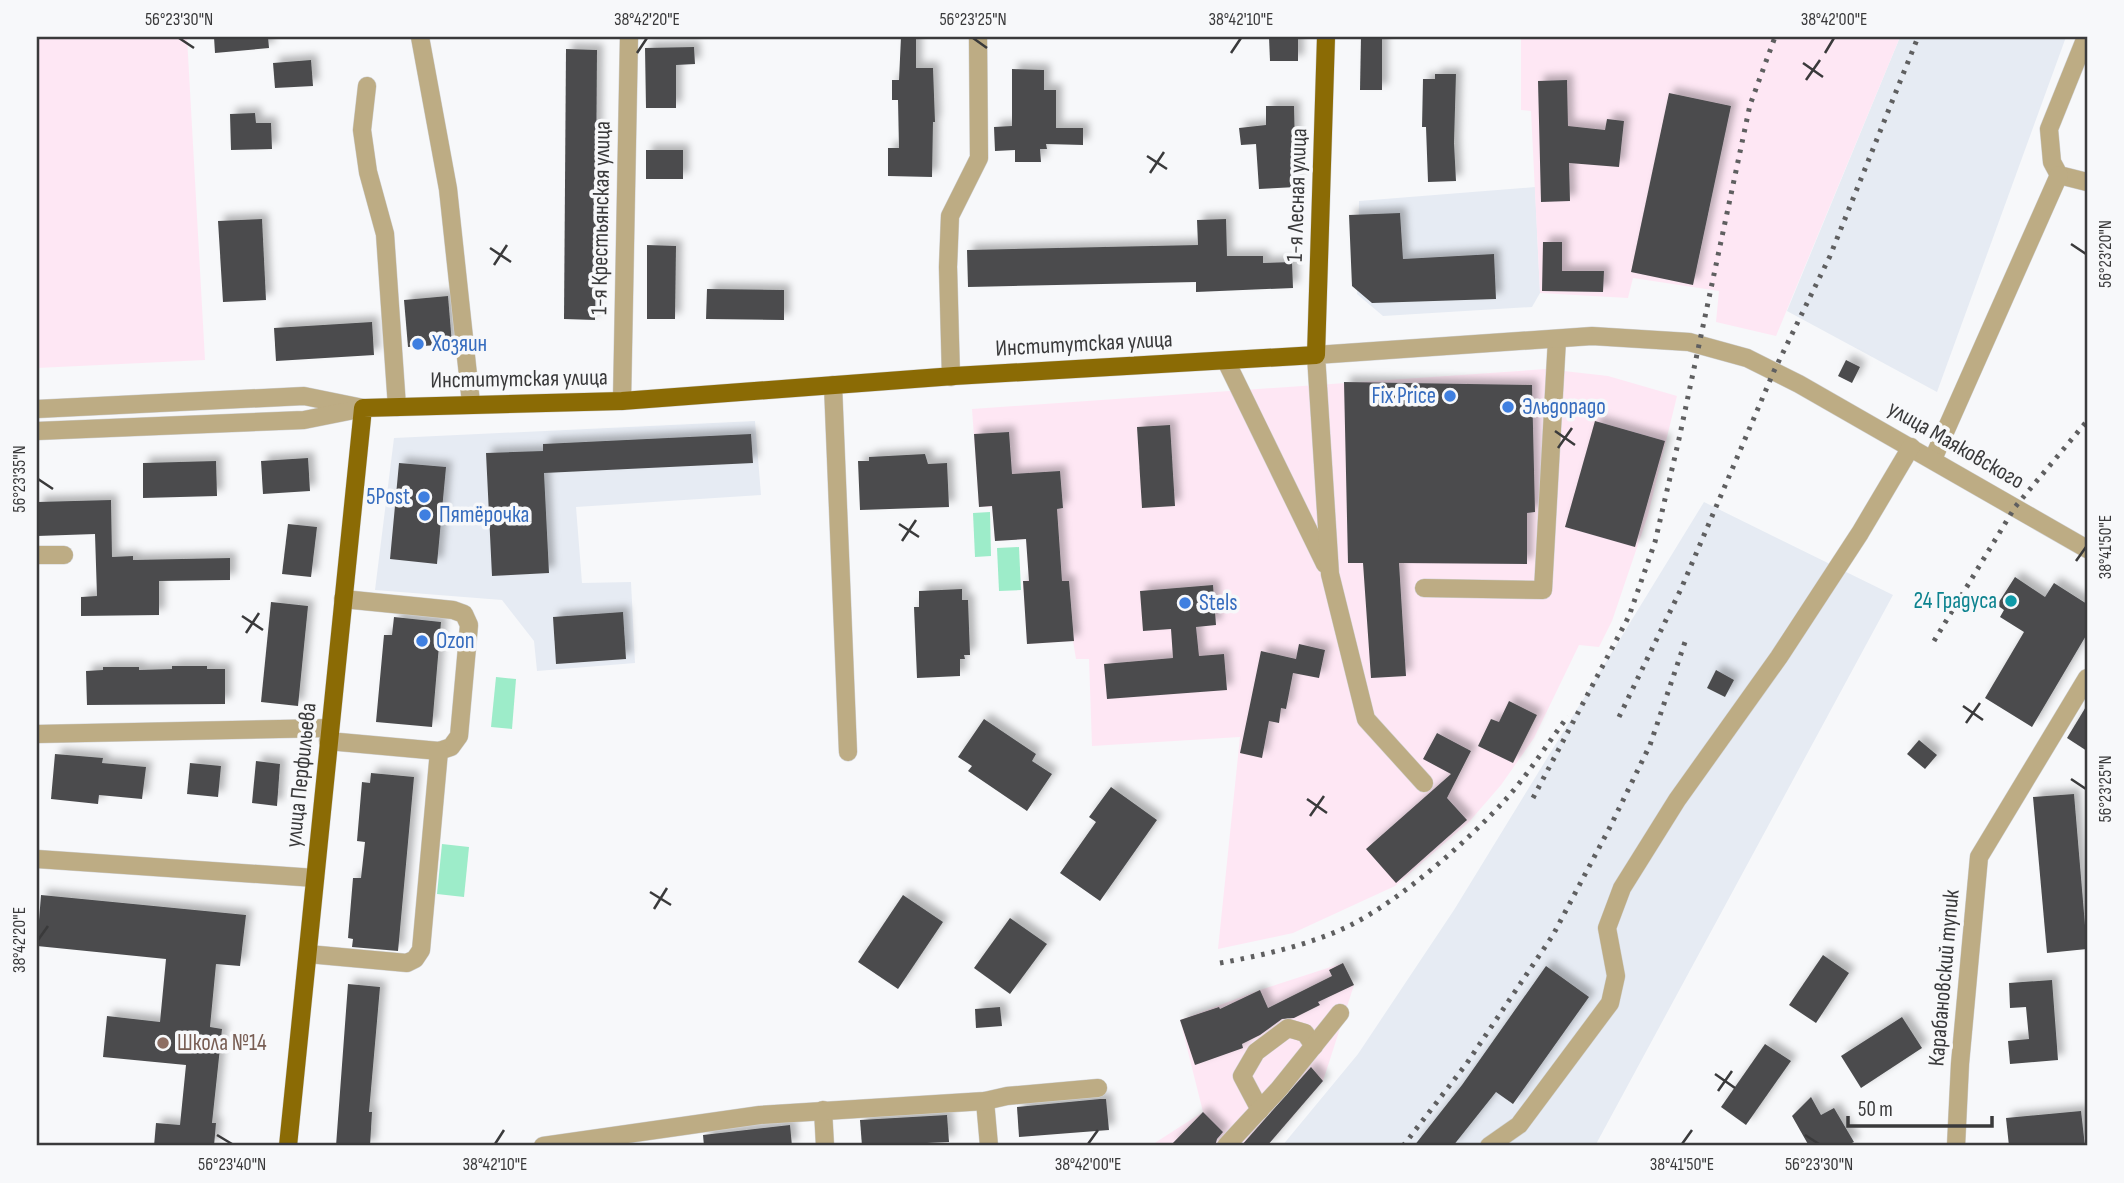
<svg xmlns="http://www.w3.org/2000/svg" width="2124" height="1183" font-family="'Sofia Sans Condensed',sans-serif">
	<defs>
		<filter id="shadow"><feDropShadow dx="6" dy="-6" stdDeviation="3.5" flood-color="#0004"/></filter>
	</defs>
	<rect width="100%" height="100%" fill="#f7f8fa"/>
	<g fill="#e6ebf3">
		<path d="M1900 37H2066L1937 392 1787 311Z"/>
		<path d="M1535 187 1540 293 1532 307 1383 316 1357 294 1359 201Z"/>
		<path d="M755 421 761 495 576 507 582 583 631 582 635 663 537 671 534 641 502 600 375 590 394 438Z"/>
		<path d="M1704 502 1893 595 1595 1146H1282L1358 1054 1454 910Z"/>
	</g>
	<g fill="#fee7f4">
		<path d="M37 37H187L205 360 37 368Z"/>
		<path d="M1521 37H1900L1776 336 1716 322 1719 291 1633 278 1628 298 1540 293 1531 111 1521 110Z"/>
		<path d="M1546 369 1608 376 1677 396 1648 515 1612 621 1599 647 1579 645 1534 738 1501 785 1469 822 1395 886 1293 933 1218 949 1240 737 1092 746 1089 659H1076L1073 641 1027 644 1023 581 1029 580 1026 539 995 541 992 507H979L972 409Z"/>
		<path d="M1343 963 1354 985 1323 1081 1267 1146H1150L1203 1112 1180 1020 1260 990Z"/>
	</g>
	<g fill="#9decc9">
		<path d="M990 512 991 556 975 557 973 513Z"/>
		<path d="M1019 547 1021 590 999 591 997 548Z"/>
		<path d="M496 677 516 679 512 729 491 727Z"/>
		<path d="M442 844 469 847 464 897 437 894Z"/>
	</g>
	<g fill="#4b4c4e" filter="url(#shadow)">
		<path d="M214 37H268L269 48 215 53Z"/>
		<path d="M901 37H916V68H933L935 122H933L932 177 888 176V148H899L898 100H892V80H899Z"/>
		<path d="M1269 37H1298V61H1270Z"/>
		<path d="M1361 37H1382V90H1360Z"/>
		<path d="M694 47 695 64 676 65V108H646L645 48Z"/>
		<path d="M566 49 597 50 595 320 564 319Z"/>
		<path d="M311 60 313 86 275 88 273 63Z"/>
		<path d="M1012 69 1044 70V90H1056V128H1083V145L1046 144 1047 149H1040L1041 162H1015V150L995 151 994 127 1012 126Z"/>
		<path d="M1435 74H1456L1454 143 1456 181 1428 182 1426 127H1422L1423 79H1435Z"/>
		<path d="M1567 80 1568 126 1605 130 1607 119 1624 121 1619 167 1569 163 1570 201 1541 202 1538 81Z"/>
		<path d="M1669 93 1731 106 1693 285 1631 272Z"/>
		<path d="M1266 106H1294L1296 187 1259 189 1256 144 1241 145 1239 128 1266 125Z"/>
		<path d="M255 113 256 123H271L272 149 231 150 230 114Z"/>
		<rect x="646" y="150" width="37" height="29"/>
		<path d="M1400 213 1403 259 1494 254 1496 299 1372 303 1352 286 1349 215Z"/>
		<path d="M262 219 266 300 223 302 218 221Z"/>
		<path d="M1226 219 1227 256H1263V263L1292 262 1293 288 1196 292V282L968 287 967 250 1198 245 1197 220Z"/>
		<path d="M1543 242H1562V271H1604L1603 292 1542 291Z"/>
		<path d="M647 245 676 246 675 319H647Z"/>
		<path d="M707 289 784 290V320L706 319Z"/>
		<path d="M448 296 452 344 408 347 404 300Z"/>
		<path d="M372 322 374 355 276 361 274 328Z"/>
		<path d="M1846 360 1860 367 1852 383 1838 376Z"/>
		<path d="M1344 382 1532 385 1535 512 1527 513V564L1399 563 1406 676 1371 678 1363 563H1348Z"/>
		<path d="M1595 421 1665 441 1635 547 1565 527Z"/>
		<path d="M1170 425 1175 506 1142 508 1137 427Z"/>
		<path d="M1009 432 1012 474 1060 471 1063 508 1057 509 1062 581H1069L1074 641 1027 644 1023 581H1029L1026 539 995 541 992 506 979 507 974 434Z"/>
		<path d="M751 434 753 463 544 473 549 573 492 576 486 453 543 451V444Z"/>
		<path d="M925 454 928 464 947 463 949 507 860 510 858 461H869V457Z"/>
		<path d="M308 458 310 491 263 494 261 461Z"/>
		<path d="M216 461 217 496 143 498V463Z"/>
		<path d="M399 463 446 467 437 564 390 559Z"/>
		<path d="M111 500 112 557 133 556V560L230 558V580L159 581V615L81 616V597L97 596 95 534 37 536V502Z"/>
		<path d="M288 524 317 527 311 577 282 574Z"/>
		<path d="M2015 577 2045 597 2054 583 2087 604V634L2032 727 1985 698 2024 632 2000 617 2004 610 1997 605Z"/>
		<path d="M1213 585 1216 625 1196 627 1199 656 1224 654 1227 690 1107 699 1104 664 1173 658 1171 629 1143 631 1140 591Z"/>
		<path d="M962 589V600H968L970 655H964L965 659H960V676L917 678 914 607H919V591Z"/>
		<path d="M271 602 308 606 298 706 261 702Z"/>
		<path d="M623 612 626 659 556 664 553 617Z"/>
		<path d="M394 617 441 622 432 727 376 722 384 635H392Z"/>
		<path d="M1299 644 1325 650 1319 678 1293 673 1286 709 1281 708 1279 723 1269 721 1262 758 1240 753 1261 651 1296 659Z"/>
		<path d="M172 666H207V669H225V704L87 705 86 671 103 670V667H139V670L172 669Z"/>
		<path d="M1716 670 1734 680 1725 697 1707 688Z"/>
		<path d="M1509 701 1537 715 1513 763 1478 746 1491 719 1499 722Z"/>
		<path d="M2087 705V751L2067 738Z"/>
		<path d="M984 719 1036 754 1032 761 1052 774 1027 811 968 771 972 766 958 757Z"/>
		<path d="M1437 733 1471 751 1447 798 1467 820 1396 883 1366 849 1451 774 1423 759Z"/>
		<path d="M1919 740 1937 755 1925 769 1907 754Z"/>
		<path d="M55 754 103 758 102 763 146 767 142 799 99 795 98 804 51 799Z"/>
		<path d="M256 761 280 764 277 806 252 803Z"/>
		<path d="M190 763 221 766 218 797 187 794Z"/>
		<path d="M371 773 414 777 398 951 352 947 353 939 348 938 353 878H361L365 842 357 841 362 782 370 783Z"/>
		<path d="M1111 787 1157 820 1100 901 1060 873 1096 822 1089 817Z"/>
		<path d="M2074 794 2087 949 2047 953 2033 797Z"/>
		<path d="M41 895 246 915 240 966 216 964 210 1027 222 1029 212 1123H216L214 1146H154L156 1123 180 1125 186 1065 103 1057 107 1016 160 1022 166 959 37 946Z"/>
		<path d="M903 895 943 922 898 989 858 962Z"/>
		<path d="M1010 918 1047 944 1010 994 974 968Z"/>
		<path d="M1823 955 1849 973 1816 1023 1789 1005Z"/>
		<path d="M1343 963 1354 985 1318 1002 1320 1005 1294 1018 1282 1019 1260 1035 1242 1044 1243 1048 1195 1065 1180 1020 1219 1007 1220 1009 1260 990 1268 1008 1332 976 1329 970Z"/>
		<path d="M1546 966 1589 997 1513 1104 1496 1092 1453 1146H1414L1462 1085Z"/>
		<path d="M2052 980 2058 1060 2010 1064 2008 1041 2029 1039 2026 1007 2010 1008 2009 983Z"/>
		<path d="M348 984 380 987 369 1112H372L370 1146H336Z"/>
		<path d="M1000 1007 1002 1026 976 1028 975 1009Z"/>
		<path d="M1902 1017 1922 1048 1861 1088 1841 1056Z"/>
		<path d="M1765 1044 1791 1061 1746 1125 1721 1107Z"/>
		<path d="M1311 1067 1323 1081 1267 1146H1241Z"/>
		<path d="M1811 1097 1821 1115 1834 1108 1854 1142 1846 1146H1809L1792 1116Z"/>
		<path d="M1100 1099H1106L1109 1130 1019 1137 1017 1107Z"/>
		<path d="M2081 1111 2085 1146H2009L2006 1118Z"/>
		<path d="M1203 1112 1223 1132 1217 1139 1215 1146H1170Z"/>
		<path d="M947 1115 949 1142 862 1146 860 1120Z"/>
		<path d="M790 1125 792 1146H704L703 1135Z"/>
	</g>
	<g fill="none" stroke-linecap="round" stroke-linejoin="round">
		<g stroke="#d1d2d4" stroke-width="19">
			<g id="minor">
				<path d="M420 37 448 189 471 403"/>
				<path d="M2086 37 2049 129 2052 162 2059 175 2087 182"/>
				<path d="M367 86 362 130 368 172 385 234 397 407"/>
				<path d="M1226 361 1325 564"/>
				<path d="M951 377 948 267 950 216 979 158 978 37"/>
				<path d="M833 385 848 752"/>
				<path d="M622 401 629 37"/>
				<path d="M37 409 304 396 363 408"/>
				<path d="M37 431 304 420 354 410"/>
				<path d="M1933 459 2059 175"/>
				<path d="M37 555H64"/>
				<path d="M1424 588 1543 590 1557 339"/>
				<path d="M37 734 330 728"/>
				<path d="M328 741 439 751 451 747 459 736 469 625 464 614 453 610 343 599"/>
				<path d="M1424 783 1366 719 1330 574 1316 355 1592 336 1689 342 1747 358 1799 384 2087 549"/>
				<path d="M37 859 315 878"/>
				<path d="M308 954 407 963 415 959 421 950 439 751"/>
				<path d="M985 1101 989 1146"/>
				<path d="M823 1110 825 1146"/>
				<path d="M1260 1110 1242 1076 1256 1052 1288 1028 1305 1033 1314 1046"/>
				<path d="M543 1146 760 1115 985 1101 1007 1096 1098 1088"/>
				<path d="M1226 1146 1279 1089 1340 1013"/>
				<path d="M1489 1146 1519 1125 1610 1003 1616 976 1607 928 1622 888 1677 800 1779 657 1860 533 1911 447"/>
				<path d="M1956 1146 1960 1064 1979 857 2087 678"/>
			</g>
		</g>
		<g stroke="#d1d2d4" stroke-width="19">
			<path id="major" d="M288 1146 363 408 622 401 954 376 1316 355 1326 37"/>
		</g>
		<use href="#minor" stroke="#bdac84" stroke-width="18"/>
		<use href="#major" stroke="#8b6b05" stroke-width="18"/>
		<g stroke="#5f5f60" stroke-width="5" stroke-dasharray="3.5 7" stroke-linecap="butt">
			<path d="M1934 641 2015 507 2087 421"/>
			<path d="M1619 717 1681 589 1774 371 1830 256 1918 37"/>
			<path d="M1533 798 1629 616 1655 542 1679 439 1750 105 1775 37"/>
			<path d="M1220 963C1264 955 1309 945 1349 926 1402 899 1467 842 1507 798 1529 773 1548 743 1568 716"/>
			<path d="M1403 1146 1467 1063 1553 935 1610 827 1650 745 1686 639"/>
		</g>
	</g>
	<path fill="none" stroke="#3a3a3b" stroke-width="2.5" d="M179 38 194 48M973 38 987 48M637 53 647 38M1231 53 1241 38M1825 53 1834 38M1803 63 1823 77M1806 80 1820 60M1147 156 1167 169M1150 173 1164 152M2071 244 2086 254M490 248 511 262M494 265 507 245M1555 431 1575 445M1558 448 1572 428M38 479 53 489M899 524 919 537M902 541 916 520M2076 561 2086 547M242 616 263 630M246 633 259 613M1963 706 1983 720M1966 723 1980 703M2071 779 2086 789M1307 799 1327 813M1310 816 1324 796M650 892 671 905M654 909 667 888M38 940 48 926M1715 1074 1735 1088M1718 1091 1732 1071M217 1135 232 1144M1805 1135 1819 1144M495 1144 504 1130M1088 1144 1098 1130M1682 1144 1692 1130"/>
	<g fill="#3f7fe0" stroke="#f7f8fa" stroke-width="2.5">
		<circle cx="418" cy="344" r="7"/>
		<circle cx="1450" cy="396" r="7"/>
		<circle cx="1508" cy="407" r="7"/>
		<circle cx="424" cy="497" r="7"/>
		<circle cx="425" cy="515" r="7"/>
		<circle cx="1185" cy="603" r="7"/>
		<circle cx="422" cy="641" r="7"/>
	</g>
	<circle fill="#0f9aa8" stroke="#f7f8fa" stroke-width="2.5" cx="2011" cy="601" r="7"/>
	<circle fill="#8d6e63" stroke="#f7f8fa" stroke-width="2.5" cx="163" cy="1043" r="7"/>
	<g text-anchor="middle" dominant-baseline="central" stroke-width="7" stroke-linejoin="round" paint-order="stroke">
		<g font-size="23" fill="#3a3a3b" stroke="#f7f8fa">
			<text transform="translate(1297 195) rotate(-88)">1-я Лесная улица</text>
			<text transform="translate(601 218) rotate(-89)">1-я Крестьянская улица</text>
			<text transform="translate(1084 344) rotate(-3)">Институтская улица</text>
			<text transform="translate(519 379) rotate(-1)">Институтская улица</text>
			<text transform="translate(1956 445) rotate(30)">улица Маяковского</text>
			<text transform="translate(301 775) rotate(-84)">улица Перфильева</text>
			<text transform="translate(1944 978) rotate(-85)">Карабановский тупик</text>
		</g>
		<g font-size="23" fill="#366cbe" stroke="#f7f8fa" text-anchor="start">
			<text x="432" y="344">Хозяин</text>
			<text x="1436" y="396" text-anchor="end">Fix Price</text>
			<text x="1522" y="407">Эльдорадо</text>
			<text x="410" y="497" text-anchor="end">5Post</text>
			<text x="439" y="515">Пятёрочка</text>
			<text x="1199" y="603">Stels</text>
			<text x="436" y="641">Ozon</text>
		</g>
		<g font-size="23" fill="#0d838f" stroke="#f7f8fa" text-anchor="end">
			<text x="1997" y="601">24 Градуса</text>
		</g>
		<g font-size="23" fill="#785e54" stroke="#f7f8fa" text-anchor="start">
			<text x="177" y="1043">Школа №14</text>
		</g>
	</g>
	<rect width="2124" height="1183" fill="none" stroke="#f7f8fa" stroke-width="77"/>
	<path d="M1848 1116v10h144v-10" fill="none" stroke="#3a3a3b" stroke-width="3.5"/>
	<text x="1858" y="1116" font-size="21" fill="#3a3a3b" stroke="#f7f8fa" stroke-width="5" paint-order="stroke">50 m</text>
	<rect x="38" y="38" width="2048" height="1106" fill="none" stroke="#3a3a3b" stroke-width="2.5"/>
	<g font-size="18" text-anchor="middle" fill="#3a3a3b">
		<text x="179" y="25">56°23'30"N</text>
		<text x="647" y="25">38°42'20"E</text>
		<text x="973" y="25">56°23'25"N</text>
		<text x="1241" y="25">38°42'10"E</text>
		<text x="1834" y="25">38°42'00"E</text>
		<text transform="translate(2105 254) rotate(-90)" y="6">56°23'20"N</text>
		<text transform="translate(19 479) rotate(-90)" y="6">56°23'35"N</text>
		<text transform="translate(2105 547) rotate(-90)" y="6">38°41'50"E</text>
		<text transform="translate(2105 789) rotate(-90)" y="6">56°23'25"N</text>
		<text transform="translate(19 940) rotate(-90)" y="6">38°42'20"E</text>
		<text x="232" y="1170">56°23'40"N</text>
		<text x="495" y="1170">38°42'10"E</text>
		<text x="1088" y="1170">38°42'00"E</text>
		<text x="1682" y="1170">38°41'50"E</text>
		<text x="1819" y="1170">56°23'30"N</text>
	</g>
</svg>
